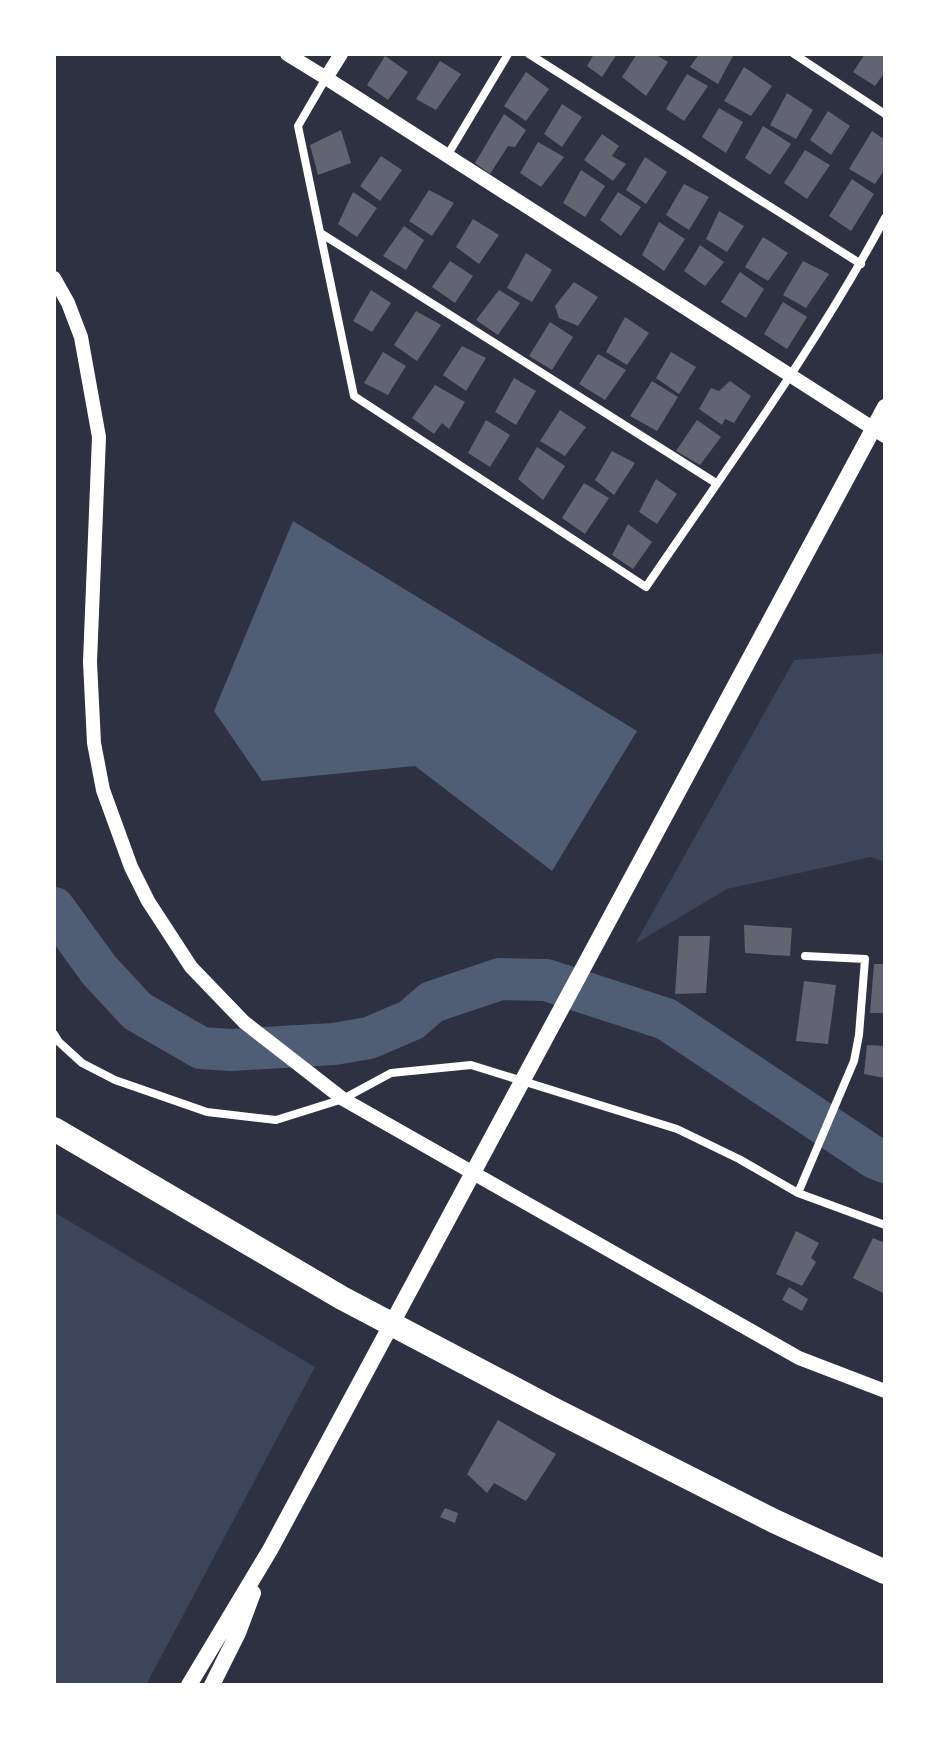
<svg xmlns="http://www.w3.org/2000/svg" width="939" height="1739" font-family="'Varela Round',sans-serif">
<style>
.green{fill:#3c4559}
.water{fill:#4f5d75}
.lines{fill:none;stroke-linecap:round;stroke-linejoin:round}
.river{stroke:#4f5d75;stroke-width:42}
.building{fill:#626471}
.minor{stroke:#fff;stroke-width:8}
.tertiary{stroke:#fff;stroke-width:14}
.secondary{stroke:#fff;stroke-width:16}
.motorway{stroke:#fff;stroke-width:24}
</style>
<rect width="100%" height="100%" fill="#2d3142"/>
<!-- green -->
<path class="green" d="M885,653V862L871,857L727,889L635,944L794,660Z
M54,1212L315,1367L146,1685H54Z"/>
<!-- water -->
<path class="water" d="M293,521L637,731L552,871L415,766L262,781L214,711Z"/>
<g class="lines">
<!-- river -->
<path class="river" d="M54,908L99,970L137,1011L201,1048L231,1050L334,1044L369,1038L411,1020L432,1002L500,979L546,980L666,1019L875,1158L885,1162"/>
</g>
<!-- building -->
<path class="building" d="M594,54H617L602,77L587,66Z
M637,54H655L668,62L646,96L622,77Z
M699,54H734L718,84L690,67Z
M865,54H885V72L875,86L853,72Z
M385,56L408,72L388,100L367,85Z
M440,61L461,74L436,110L416,99Z
M744,67L772,86L751,116L724,101Z
M526,72L549,89L526,121L504,106Z
M687,74L708,86L684,121L666,109Z
M787,93L813,110L796,139L770,125Z
M562,104L582,117L562,147L544,134Z
M719,108L743,122L726,153L702,137Z
M828,111L850,126L831,155L810,140Z
M504,114L526,130L515,147L508,146L490,174L475,163Z
M763,126L791,144L770,175L745,158Z
M341,130L351,163L318,175L310,145Z
M872,131L885,140V169L875,184L849,169Z
M602,134L619,146L612,156L626,164L613,181L584,160Z
M538,142L564,157L541,187L520,173Z
M805,150L830,165L807,199L784,183Z
M381,156L402,170L380,201L360,186Z
M645,157L667,172L646,204L626,190Z
M581,170L605,186L585,217L563,203Z
M852,179L874,194L851,231L829,216Z
M684,184L709,197L689,230L666,215Z
M429,190L454,203L432,236L409,221Z
M353,192L377,208L357,237L338,224Z
M618,192L641,207L621,236L600,220Z
M719,211L744,226L727,252L706,239Z
M473,219L499,235L479,264L456,247Z
M659,222L685,239L664,271L642,255Z
M404,226L424,240L406,270L383,256Z
M763,237L788,253L768,281L745,267Z
M700,245L724,262L705,286L684,271Z
M526,253L552,270L532,302L507,288Z
M450,261L473,276L455,303L432,287Z
M803,261L829,274L806,308L783,295Z
M740,272L764,289L746,318L721,302Z
M574,282L598,297L578,326L559,318L555,306Z
M371,290L391,303L372,332L353,321Z
M499,290L520,303L498,335L476,320Z
M783,302L807,317L787,349L764,334Z
M416,311L441,325L417,361L394,345Z
M625,317L649,333L627,365L606,352Z
M550,322L573,337L552,370L529,356Z
M462,346L486,358L466,391L443,375Z
M383,352L406,366L388,395L364,383Z
M671,352L696,367L679,394L656,378Z
M598,354L626,370L605,400L579,384Z
M514,378L536,391L516,425L495,412Z
M652,381L678,397L657,431L630,416Z
M730,381L751,396L734,423L725,419L722,425L699,409L711,388L719,391Z
M435,385L465,402L449,429L442,423L434,434L412,418Z
M560,410L586,427L565,456L540,441Z
M486,420L510,435L490,467L468,453Z
M697,420L721,437L700,465L676,451Z
M537,447L565,466L543,500L518,479Z
M612,451L635,463L614,495L595,480Z
M656,479L677,494L657,524L639,512Z
M584,483L609,498L585,534L562,518Z
M628,524L652,542L633,569L612,555Z
M744,925L792,928L790,956L745,953Z
M679,936H710L706,993L675,994Z
M874,964H885V1013H870Z
M804,981L836,985L828,1044L796,1041Z
M867,1045L885,1046V1078L864,1074Z
M796,1231L819,1243L811,1258L816,1262L802,1286L776,1274Z
M873,1238L885,1243V1294L853,1278Z
M789,1287L808,1299L802,1311L782,1300Z
M498,1420L556,1454L526,1501L494,1483L487,1493L467,1474Z
M445,1508L458,1513L455,1523L440,1517Z"/>
<g class="lines">
<!-- minor -->
<path class="minor" d="M529,54L861,264
M794,54L885,114
M326,78L298,126L354,396L646,587C728,466 816,347 885,218
M447,156L508,54
M322,234L716,483
M54,1034L59,1042L82,1063L115,1080L207,1112L276,1120L343,1099L391,1073L471,1065L677,1129L739,1159L798,1193L885,1225
M798,1193L854,1061L859,1035L865,959L805,956"/>
<!-- tertiary -->
<path class="tertiary" d="M287,54L326,78L341,54
M326,78L885,436
M54,278L68,303L81,337L99,437L90,662L94,743L103,790L131,867L148,901L191,967L244,1022L343,1099L799,1358L885,1391"/>
<!-- secondary -->
<path class="secondary" d="M189,1685L270,1550L885,407
M212,1685L238,1633L253,1593"/>
<!-- motorway -->
<path class="motorway" d="M54,1129L342,1298L549,1407L774,1521L885,1572"/>
</g>
<!-- border -->
<rect width="939" height="1739" fill="none" stroke="#ffffff" stroke-width="112"/>
</svg>
